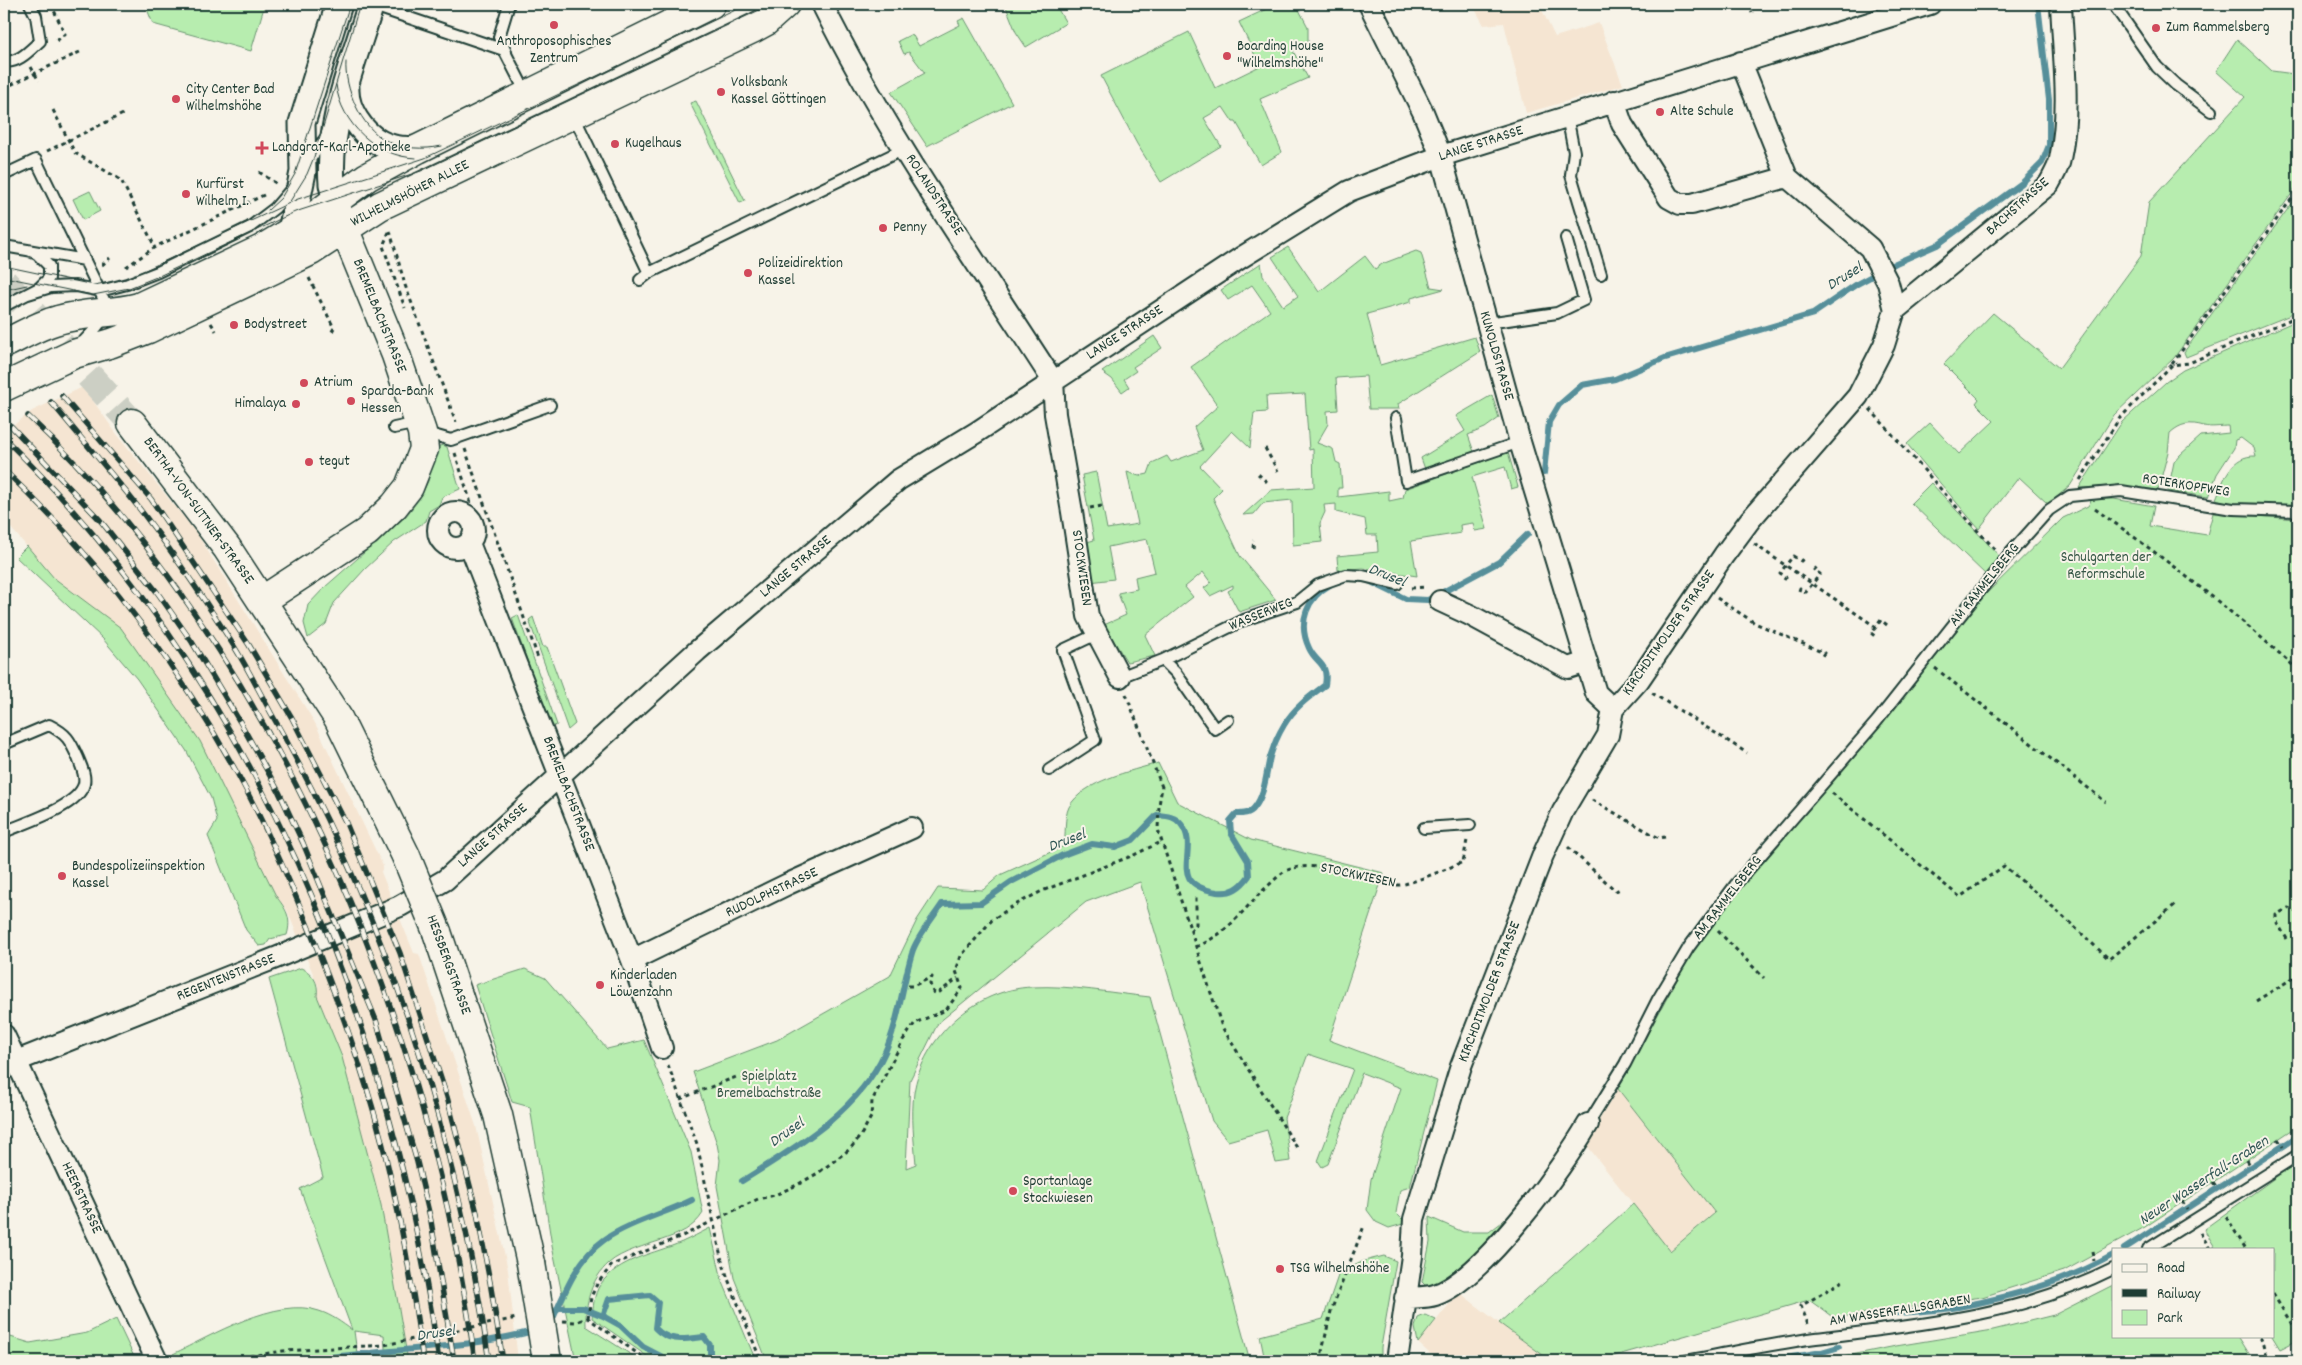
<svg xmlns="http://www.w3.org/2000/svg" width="2302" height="1365" font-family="Dekko,sans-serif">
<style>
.built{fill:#f5e5d2}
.green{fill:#b7edaf;stroke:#6b9572}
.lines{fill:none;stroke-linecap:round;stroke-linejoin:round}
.stream{stroke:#578f9a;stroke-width:6}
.secondary-tunnel{stroke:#cccfc4;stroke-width:28;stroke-dasharray:28 14;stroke-linecap:butt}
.service-casing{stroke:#1f3d34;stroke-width:14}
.minor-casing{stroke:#1f3d34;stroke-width:24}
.tertiary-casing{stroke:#1f3d34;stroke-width:29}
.secondary-casing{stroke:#1f3d34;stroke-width:31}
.path{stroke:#1f3d34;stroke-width:3;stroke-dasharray:4 4;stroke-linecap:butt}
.service{stroke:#f7f3e8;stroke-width:10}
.minor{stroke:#f7f3e8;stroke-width:20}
.tertiary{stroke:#f7f3e8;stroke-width:25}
.secondary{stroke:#f7f3e8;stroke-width:28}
.tram{stroke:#1f3d34;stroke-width:1}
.rail-casing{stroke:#1f3d34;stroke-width:5.5}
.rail{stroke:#f7f3e8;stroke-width:4;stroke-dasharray:11;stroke-linecap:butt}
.secondary-bridge-casing{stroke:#1f3d34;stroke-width:31;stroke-linecap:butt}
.secondary-bridge{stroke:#f7f3e8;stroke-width:28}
.poi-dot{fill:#d1495b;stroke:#f7f3e8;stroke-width:2}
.labels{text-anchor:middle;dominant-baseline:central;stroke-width:4;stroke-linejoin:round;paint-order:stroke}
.poi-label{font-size:15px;fill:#1f3d34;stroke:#f7f3e8;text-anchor:start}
.street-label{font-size:15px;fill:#1f3d34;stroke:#f7f3e8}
.park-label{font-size:15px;fill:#365746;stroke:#f7f3e8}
.water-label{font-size:16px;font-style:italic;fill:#325856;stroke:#f7f3e8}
</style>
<rect width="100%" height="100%" fill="#f7f3e8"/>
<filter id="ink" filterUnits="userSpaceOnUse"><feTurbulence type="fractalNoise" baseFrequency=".02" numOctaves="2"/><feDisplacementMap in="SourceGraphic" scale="10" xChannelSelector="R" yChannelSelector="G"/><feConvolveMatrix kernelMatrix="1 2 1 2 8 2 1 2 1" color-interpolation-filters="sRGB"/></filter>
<g filter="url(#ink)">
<!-- built -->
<path class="built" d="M1472,4H1539L1555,37L1599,23L1623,85L1526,113L1504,23L1484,25Z
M83,387L116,433L197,534L315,723L383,866L381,872L414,953L419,954L476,1126L508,1270L518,1361H408L381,1205L342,1057L317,996L318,986L287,910L276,896L121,629L54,578L4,520V429L15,424L32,411Z
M1618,1089L1715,1213L1670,1251L1585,1143Z
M1459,1292L1499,1323L1551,1361H1438L1418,1343Z"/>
<!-- green -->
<path class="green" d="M145,4H265L251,51L153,24Z
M1005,4H1055L1066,23L1026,47L1016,32Z
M1277,4H1296L1308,27V42L1293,51L1308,78L1260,99L1282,152L1261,165L1236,122H1233L1223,107L1204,118L1221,146L1161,182L1137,144L1101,76L1189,32L1215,88L1260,66L1239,22Z
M964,18L1012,103L927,146L891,92L925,73L909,52L904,54L898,41L912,34L919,46L960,25L958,21Z
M2237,39L2272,71L2294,74L2298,70V185L2174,358L2114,415L2070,486L2048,504L2019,477L1979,529L1907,444L1930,423L1959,454L1994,421L1976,403L1979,399L1944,364L1993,313L2059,368L2141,256L2149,202L2245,97L2216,71Z
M696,101L745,201L740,203L690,103Z
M90,191L100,211L83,220L73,199Z
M2298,195V308L2288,316L2186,357L2184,352Z
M1288,247L1319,292L1365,256L1375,269L1382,264L1416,251L1421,253L1431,287L1444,289L1411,298V302L1367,314L1380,365L1475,337L1480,352L1398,404L1399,409H1369L1366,376L1336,378L1338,410L1327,411L1328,424L1317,443L1333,449L1336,462L1340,464L1342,488H1338V497L1389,491V501L1403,498L1405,489L1508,452L1518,487L1511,489L1505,467L1472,477L1487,529L1475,531L1473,523L1460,525L1461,533L1411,541L1417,576L1363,568L1338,570L1337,556L1378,552L1377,535H1367L1365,519L1336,512V504L1324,505L1325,512L1320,523L1322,542L1293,545L1292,500L1263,503L1254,514L1243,515L1271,490L1314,487L1313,449L1309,450L1305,394L1266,396L1267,412L1254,413L1250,448L1232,431L1200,466L1222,489L1213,498L1240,556L1276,600L1239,612L1228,591L1233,588V585L1210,596L1204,588L1211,583L1203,572L1185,587L1193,597L1145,635L1155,656L1127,662L1104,625L1126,615L1118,593L1137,589L1135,577L1155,572L1147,539L1108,547L1114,579L1090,582L1087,542L1094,540L1082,475L1096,472L1107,529L1138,524L1127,472L1139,476L1148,474L1152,463L1167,456L1171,462L1203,450L1194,427L1218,406L1191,367L1270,311L1252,285L1228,300L1221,290L1261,263L1263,276L1283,306L1298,296L1272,257Z
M2298,320V506L2232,504L2216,499C2224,479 2231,455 2256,456L2254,448L2241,438L2235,440L2234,448L2217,474L2208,497L2168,491L2174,462L2180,455L2201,436L2229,433L2228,426C2221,426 2211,428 2204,426C2190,422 2181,423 2170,433L2168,452L2158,490L2122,486L2079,488L2122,422L2166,382L2183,370Z
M1154,336L1162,348L1133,367L1136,371L1124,379L1129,387L1122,392L1112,379L1102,372Z
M1492,395L1499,418L1485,428L1468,435L1474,452L1425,469L1421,458L1465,431L1456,416Z
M443,445L447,447L460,489L442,497L439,505L429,511L426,521L394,542L365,569L334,603L326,624L308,638L304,623L308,605L325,587L406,516L420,498L428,481L436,447Z
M1931,483L2001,558L1987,576L1911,503Z
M2092,499H2114L2154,506L2150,526L2207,535L2213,513L2298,519V1126L2145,1227L2064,1271L1982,1297L1834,1318L1809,1300L1597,1361H1551L1499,1323L1633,1204L1670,1251L1715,1213L1618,1089L1689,957L1745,882L1821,794L1986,594L2063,518L2088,506Z
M27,546L54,578L121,628L200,741L276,896C286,909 292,918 287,935L270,939L266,945L259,946L246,930L208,836L217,821L211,798L186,750L137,679L103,639L16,557Z
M518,615L557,725L551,727L512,618Z
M533,617L543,647H547L575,724L568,730L529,620Z
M1158,763L1177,802L1251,840L1384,873L1329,1040L1437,1081L1410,1187L1400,1190L1396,1213L1403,1220V1224L1389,1228L1376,1222L1367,1210L1371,1179L1401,1088L1362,1073L1328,1164L1322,1167L1318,1161L1353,1069L1308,1054L1284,1118L1290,1161L1276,1163L1267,1130L1228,1141L1212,1121L1140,882L1086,902L938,1023L910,1080L906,1168L916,1164C914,1140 911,1117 914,1093C922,1037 976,989 1032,987C1072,985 1111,993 1150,997L1250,1361H767L734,1278L717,1186L720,1160L717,1144L693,1072L777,1040L890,976L917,920L938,888L983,890L1000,875L1064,846C1066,835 1064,817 1069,807C1083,781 1131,771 1158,763Z
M301,968C313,973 319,983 317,996L342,1057L381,1205L408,1361H386L384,1335L354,1331L358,1361H176L173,1354C211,1336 277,1296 319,1311C332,1315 342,1323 352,1330L300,1189L323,1177L269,979Z
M525,969L545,978L607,1049L644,1040L691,1152L703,1213C694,1228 679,1234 662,1240C647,1245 621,1252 609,1263C591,1279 585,1303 586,1326L641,1361H576L552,1246L530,1107L512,1102L475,985Z
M2298,1161V1340L2280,1349L2272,1336L2273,1249H2216L2204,1229Z
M1514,1213L1482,1254L1437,1286L1425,1285L1422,1282L1430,1242L1429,1217L1463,1232H1489Z
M710,1228L722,1280L756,1361H654L592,1318C593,1307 594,1294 600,1285C619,1258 654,1254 682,1242C691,1238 700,1233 710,1228Z
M1384,1256L1396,1261L1381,1347V1361H1265L1260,1336L1323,1319L1339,1273L1364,1261Z
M2113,1285V1336H2238L2253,1360L1822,1361L1896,1346L1993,1330L2054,1315Z
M1425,1315L1436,1320L1418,1343L1415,1327L1418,1318Z
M116,1319L136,1361H4V1335L30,1343L87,1333Z"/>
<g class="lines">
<!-- stream -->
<path class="stream" d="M1544,473L1549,422L1559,405L1582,385L1615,379L1665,358L1813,314L1857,284L1896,263L1937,245L2022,183L2042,163L2049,145V100L2038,4
M1369,581L1406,599L1428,600L1499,562L1528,534
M742,1181C796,1147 858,1112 885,1052C899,1021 902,986 912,953C916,938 933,918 942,904L981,903L1011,882L1063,855L1092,844L1115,847L1133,840L1157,815C1166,816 1175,816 1181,824C1202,850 1163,883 1217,892C1232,894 1241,887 1249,876L1248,861L1231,833L1230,821L1236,814C1243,814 1250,814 1254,808C1265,795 1266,774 1270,757C1273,747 1278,735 1284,725C1294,708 1309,697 1325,685C1329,662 1316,664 1309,648C1297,622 1307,598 1330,585
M2124,1249L2298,1136
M558,1308H583L603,1316L621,1326L643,1347L670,1361
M1885,1314C1909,1312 1934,1311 1958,1307C2011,1297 2066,1282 2113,1255
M603,1316L609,1299L650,1295L658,1302L655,1328C669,1343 685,1339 704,1337L710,1345V1361
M551,1323C564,1294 577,1259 604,1240C630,1222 664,1214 692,1200
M304,1361C381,1348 461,1351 537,1330
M1768,1361L1822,1352L1839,1347"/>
<!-- secondary-tunnel -->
<path class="secondary-tunnel" d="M4,282L132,423"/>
<!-- service casing -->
<g class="service-casing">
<path id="service" d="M2113,4L2157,67L2176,85L2211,111
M371,5L504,50L526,93
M506,52L499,37L509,4
M4,61C18,64 30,50 40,41L36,16L30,4
M574,116L649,273
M1567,116L1574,152L1571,175L1601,274
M308,162L329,133
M4,175L36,160L105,302C108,323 90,332 79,347
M4,246L85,260
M640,280L649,273L904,149
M28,294L51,287L76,286L100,291L127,284L158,272L250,227L275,208L293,187
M4,306L39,288L49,278V266L37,254L28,250
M1487,323L1557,313L1584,300L1566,238
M1396,418L1406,481L1520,442
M394,428L418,423
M423,432L451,440L550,405
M1163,660L1176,673L1215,729L1228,720
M1120,677L1163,660L1244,620L1297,602L1318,585L1346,575L1363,576L1397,584
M4,744L49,725C67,734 70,740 78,758C81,766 86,775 84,784C78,807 24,823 4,832
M1049,770L1095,740L1063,650L1097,634
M1424,828L1470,825
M1588,1124L1625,1064L1658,999L1689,947L1736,884L1877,721L2006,558L2049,510L2070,496L2121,491L2233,509L2298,511
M2148,1249L2298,1155
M1685,1361C1728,1353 1772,1344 1816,1338C1919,1325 2019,1316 2113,1269"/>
</g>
<!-- minor casing -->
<g class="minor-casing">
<path id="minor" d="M822,4C887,135 974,258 1053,381L1055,414L1072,512L1088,616L1120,677
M1369,4L1423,112L1441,156L1520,442L1596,693L1613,709
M1614,101L1622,124L1669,198L1680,204H1692L1787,177
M1895,310L2049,184C2053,176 2059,167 2060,159C2071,109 2063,54 2061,4
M438 530a18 18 0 1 1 36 0a18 18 0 1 1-36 0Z
M469,543L632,960L662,1048
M1440,601L1470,615L1568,668L1587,662
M632,960L788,884L912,828
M4,1035L157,1361
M4,1066L278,957L400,906L445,880L697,651L898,480L977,432L1242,257L1349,191L1441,156L1930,4
M1405,1298C1414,1297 1426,1298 1435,1295C1482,1280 1563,1167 1588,1124
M1397,1361L1412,1256L1414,1219L1461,1066L1543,855L1563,811L1608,735L1613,709L1639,680L1724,555L1750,520L1858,396L1884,345L1895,310L1888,283L1870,248L1787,177L1741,62"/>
</g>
<!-- tertiary casing -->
<g class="tertiary-casing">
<path id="tertiary" d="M346,88C345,109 361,133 380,143C391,149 406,150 418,149
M341,218C338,207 334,196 332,184C327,123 354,61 371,4
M291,231L303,172L302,123L339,4"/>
</g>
<!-- secondary casing -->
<g class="secondary-casing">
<path id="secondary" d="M4,344C21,336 39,325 58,320C85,312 113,314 139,307L262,249L308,221L367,177L418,149L711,4
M4,387L74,354L112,343L148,329L272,270L311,251L380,206L754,28L765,22L785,4
M132,423L227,548L338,718L406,856
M263,600L367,532L394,506L409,487L424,449L422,432L396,355L344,228
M437,932L498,1115L531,1263"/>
</g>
<!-- path -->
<path class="path" d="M51,4L65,34L54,43
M1749,4L1752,13
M31,67L39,81
M4,88L82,51
M53,110L75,153L121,180L155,247
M47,151L123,114
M259,172L277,184
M390,231L405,285L456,422
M389,232L383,246L405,308
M102,265L110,258
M126,267L155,247L264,195
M309,278L334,328L331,333
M211,323L216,331
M2172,364L2298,190
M1870,409L1977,530L1996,550
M1265,448L1278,471
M465,449L538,658
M455,453L470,500L467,515
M1258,474L1267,482
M2080,480L2119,419L2172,365L2189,363L2289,320L2298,313
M1090,508L1102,506
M2095,509C2166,559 2234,612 2298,670
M1754,544L1876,627L1881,620L1887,625
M1253,548L1254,540
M1784,580L1786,577L1780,573L1793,556L1801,561L1804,557
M1411,588L1427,587
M1799,591L1800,588L1806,592L1820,574L1814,570L1817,567
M1717,598L1755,623L1824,653L1820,659
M1876,627L1871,633L1877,638
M1935,668L2106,802
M1652,693L1747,753
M1126,694L1162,787L1159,805L1158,830L1222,1027L1299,1151
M1832,793L1960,897L2004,866L2054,908L2109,959L2177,903
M1592,800L1659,838L1665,837
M1568,847L1616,891L1620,889
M1190,931L1196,925V895
M1718,931L1764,978
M2287,939L2276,921V915L2288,908L2298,912
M1196,947C1231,932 1243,908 1270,884C1275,880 1281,872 1288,870C1320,857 1365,884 1399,885C1408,885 1451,867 1463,862L1467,840
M908,986H913L932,977L930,984L933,992L937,994L958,978
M2256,1001L2298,975
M668,1065L697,1144L721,1257L728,1279L761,1361
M680,1099L736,1077
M2278,1139L2283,1147
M2246,1160L2250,1167
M2213,1182L2217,1188
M2182,1201L2187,1209
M2226,1217L2246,1249
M2200,1232L2210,1249
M2092,1251L2094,1261
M2273,1294L2298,1334
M588,1318L591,1297L597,1284L612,1265L682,1236L758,1199L775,1195L797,1185L818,1173L850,1149L861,1135L871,1117L872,1101L903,1040L915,1023L946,1010L962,988L956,971L961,956L992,920L1013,906L1042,891L1134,855L1161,842
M563,1321L575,1322L588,1318L648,1361
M1808,1324L1801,1306L1846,1279
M2260,1336L2264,1344L2268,1361
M218,1361L283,1351L384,1345L517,1318
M1320,1361L1331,1311L1364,1226"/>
<!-- service -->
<use href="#service" class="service"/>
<!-- minor -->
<use href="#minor" class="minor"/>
<!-- tertiary -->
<use href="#tertiary" class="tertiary"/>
<!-- secondary -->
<use href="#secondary" class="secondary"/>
<!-- tram -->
<path class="tram" d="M346,62C344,88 361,127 385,140C402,149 424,150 442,146
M336,85C341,124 377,157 416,158
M289,203L307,174L314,157L360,4
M268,210L281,198L295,174L350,4
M4,266L94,285L126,279L298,199L425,158L748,4
M4,277L93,295L129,288L159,276L295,212L421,171L772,4
M4,290L27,285"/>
<!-- rail casing -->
<g class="rail-casing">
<path id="rail" d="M62,396L151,499L249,645L292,718L346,823L400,953L447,1097L477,1213L490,1282L503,1361
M51,402C76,432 102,462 127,493C165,540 199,591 232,643C246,665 258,689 271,713C387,917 455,1129 489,1361
M28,416C103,486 165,566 220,652C356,866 440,1110 475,1361
M11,426L100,520L157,592L192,642L240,722L279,792L303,843L376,1020L417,1162L431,1221L454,1361
M4,438C254,681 391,1020 439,1361
M4,470C97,557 175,661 237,773C270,833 297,897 322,961C347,1025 370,1091 386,1158C402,1225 414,1293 423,1361"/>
</g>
<!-- rail -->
<use href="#rail" class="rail"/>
<!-- secondary-bridge casing -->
<g class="secondary-bridge-casing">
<path id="secondary-bridge" d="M406,856L437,932
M531,1263L547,1361"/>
</g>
<!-- secondary-bridge -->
<use href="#secondary-bridge" class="secondary-bridge"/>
</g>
</g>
<!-- markers -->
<g class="poi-dot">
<circle cx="554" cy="25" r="5"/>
<circle cx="2156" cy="28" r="5"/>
<circle cx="1227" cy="56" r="5"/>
<circle cx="721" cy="92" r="5"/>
<circle cx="176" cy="99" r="5"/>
<circle cx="1660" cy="112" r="5"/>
<circle cx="615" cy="144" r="5"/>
<path d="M259.5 140.5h5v5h5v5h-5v5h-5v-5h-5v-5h5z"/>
<circle cx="186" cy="194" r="5"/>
<circle cx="883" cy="228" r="5"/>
<circle cx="748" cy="273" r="5"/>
<circle cx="234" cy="325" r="5"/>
<circle cx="304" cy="383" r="5"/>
<circle cx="351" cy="401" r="5"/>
<circle cx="296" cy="404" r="5"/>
<circle cx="309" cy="462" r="5"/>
<circle cx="62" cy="876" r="5"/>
<circle cx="600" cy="985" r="5"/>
<circle cx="1013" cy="1191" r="5"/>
<circle cx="1280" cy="1269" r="5"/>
</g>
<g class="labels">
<!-- poi labels -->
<g class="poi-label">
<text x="2166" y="28">Zum Rammelsberg</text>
<text x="554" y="42" text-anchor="middle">Anthroposophisches<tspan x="554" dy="17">Zentrum</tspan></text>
<text x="1237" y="47">Boarding House<tspan x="1237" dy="17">"Wilhelmshöhe"</tspan></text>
<text x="731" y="83">Volksbank<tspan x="731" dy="17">Kassel Göttingen</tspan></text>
<text x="186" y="90">City Center Bad<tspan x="186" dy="17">Wilhelmshöhe</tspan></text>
<text x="1670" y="112">Alte Schule</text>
<text x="625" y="144">Kugelhaus</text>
<text x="272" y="148">Landgraf-Karl-Apotheke</text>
<text x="196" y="185">Kurfürst<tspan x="196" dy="17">Wilhelm I.</tspan></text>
<text x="893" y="228">Penny</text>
<text x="758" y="264">Polizeidirektion<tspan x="758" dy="17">Kassel</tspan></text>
<text x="244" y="325">Bodystreet</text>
<text x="314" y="383">Atrium</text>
<text x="361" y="392">Sparda-Bank<tspan x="361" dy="17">Hessen</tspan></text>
<text x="286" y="404" text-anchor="end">Himalaya</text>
<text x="319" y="462">tegut</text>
<text x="72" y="867">Bundespolizeiinspektion<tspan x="72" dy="17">Kassel</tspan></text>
<text x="610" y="976">Kinderladen<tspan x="610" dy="17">Löwenzahn</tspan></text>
<text x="1023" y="1182">Sportanlage<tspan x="1023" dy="17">Stockwiesen</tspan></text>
<text x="1290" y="1269">TSG Wilhelmshöhe</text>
</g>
<!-- street labels -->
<g class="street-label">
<text transform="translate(1481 144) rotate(-18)">LANGE STRASSE</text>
<text transform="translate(410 194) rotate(-27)">WILHELMSHÖHER ALLEE</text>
<text transform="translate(934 195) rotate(57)">ROLANDSTRASSE</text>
<text transform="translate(2018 207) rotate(-42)">BACHSTRASSE</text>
<text transform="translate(379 316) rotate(68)">BREMELBACHSTRASSE</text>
<text transform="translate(1125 333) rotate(-33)">LANGE STRASSE</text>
<text transform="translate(1496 356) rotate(74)">KUNOLDSTRASSE</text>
<text transform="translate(2186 486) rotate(9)">ROTERKOPFWEG</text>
<text transform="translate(198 511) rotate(54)">BERTHA-VON-SUTTNER-STRASSE</text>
<text transform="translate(796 567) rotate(-40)">LANGE STRASSE</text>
<text transform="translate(1081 568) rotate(82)">STOCKWIESEN</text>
<text transform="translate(1985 585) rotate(-51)">AM RAMMELSBERG</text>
<text transform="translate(1261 615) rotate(-22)">WASSERWEG</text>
<text transform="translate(1669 633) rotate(-55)">KIRCHDITMOLDER STRASSE</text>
<text transform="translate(568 794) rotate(69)">BREMELBACHSTRASSE</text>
<text transform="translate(493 836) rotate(-42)">LANGE STRASSE</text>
<text transform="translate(1358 876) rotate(12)">STOCKWIESEN</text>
<text transform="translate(772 893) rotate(-25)">RUDOLPHSTRASSE</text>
<text transform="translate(1728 898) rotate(-52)">AM RAMMELSBERG</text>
<text transform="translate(448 965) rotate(70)">HESSBERGSTRASSE</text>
<text transform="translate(226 978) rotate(-22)">REGENTENSTRASSE</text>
<text transform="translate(1490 992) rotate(-69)">KIRCHDITMOLDER STRASSE</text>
<text transform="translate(81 1198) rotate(65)">HEERSTRASSE</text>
<text transform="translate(1900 1311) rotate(-9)">AM WASSERFALLSGRABEN</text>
</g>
<!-- park labels -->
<g class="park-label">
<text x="2106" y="558">Schulgarten der<tspan x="2106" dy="17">Reformschule</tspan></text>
<text x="769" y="1077">Spielplatz<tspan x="769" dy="17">Bremelbachstraße</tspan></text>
</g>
<!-- water labels -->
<g class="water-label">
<text transform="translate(1845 277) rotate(-31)">Drusel</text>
<text transform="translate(1387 576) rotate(22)">Drusel</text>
<text transform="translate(1067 841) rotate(-21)">Drusel</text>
<text transform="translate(787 1133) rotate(-35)">Drusel</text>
<text transform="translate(2204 1181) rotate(-33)">Neuer Wasserfall-Graben</text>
<text transform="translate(436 1334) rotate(-8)">Drusel</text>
</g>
</g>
<!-- margin -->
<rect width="2302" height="1365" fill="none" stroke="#f7f3e8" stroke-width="20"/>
<rect x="10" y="10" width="2282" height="1345" fill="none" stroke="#1f3d34" stroke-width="2" filter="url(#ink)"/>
<!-- legend -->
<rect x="2112" y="1248" width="162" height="90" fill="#f7f3e8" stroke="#a1aaa0"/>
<rect x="2122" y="1264" width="25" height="8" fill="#f7f3e8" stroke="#a1aaa0"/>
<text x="2157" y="1272" font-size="15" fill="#1f3d34">Road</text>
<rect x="2122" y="1289" width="25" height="8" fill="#1f3d34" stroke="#a1aaa0"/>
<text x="2157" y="1298" font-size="15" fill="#1f3d34">Railway</text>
<rect x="2122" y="1310" width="25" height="15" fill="#b7edaf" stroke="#a1aaa0"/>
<text x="2157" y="1322" font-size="15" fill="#1f3d34">Park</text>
</svg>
